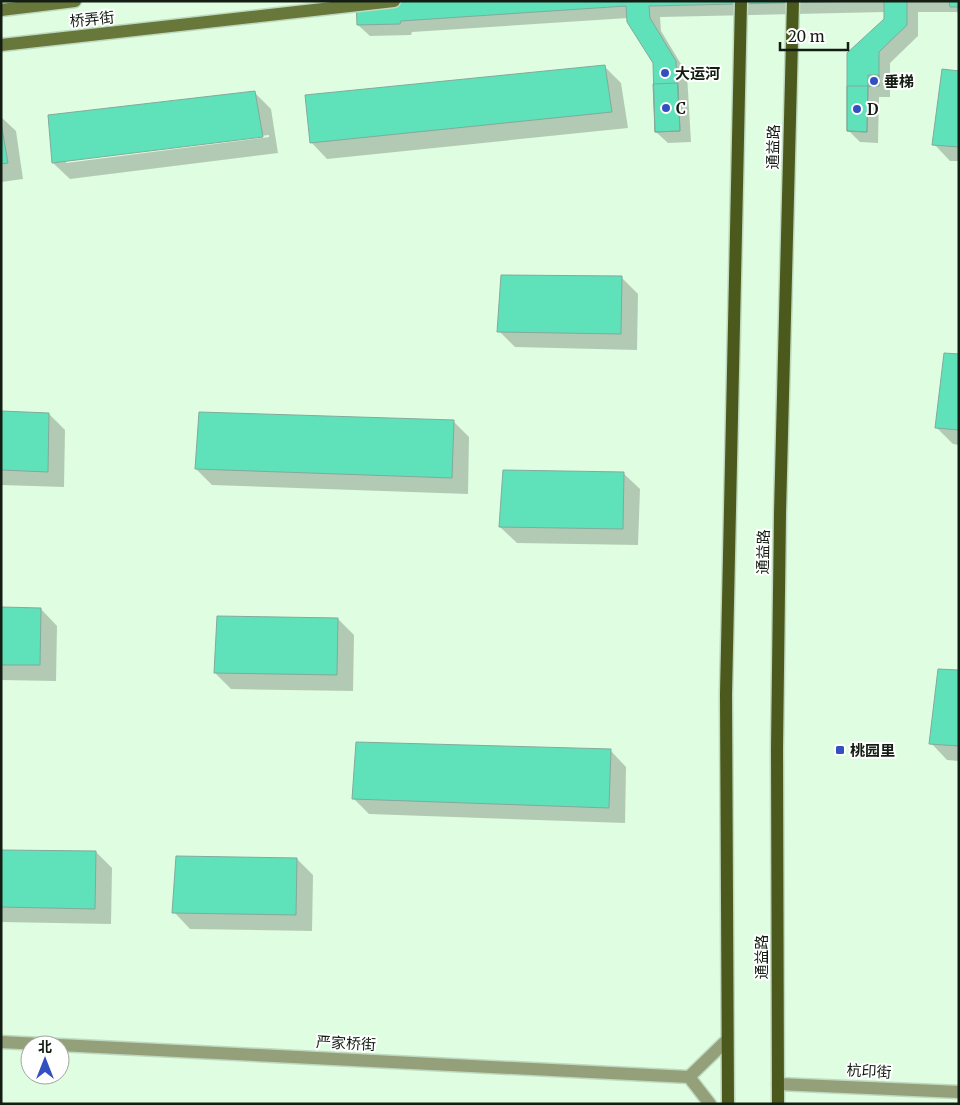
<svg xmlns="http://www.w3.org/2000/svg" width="960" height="1105" font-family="Merriweather,'Noto Sans SC',serif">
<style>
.shadow{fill:#0003;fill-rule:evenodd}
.building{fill:#5fe1ba;stroke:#82aa9c}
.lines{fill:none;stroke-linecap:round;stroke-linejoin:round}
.street-casing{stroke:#bed9bf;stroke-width:15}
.secondary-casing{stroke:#bed9bf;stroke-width:15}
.primary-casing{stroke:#bed9bf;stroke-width:15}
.street{stroke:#94a079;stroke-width:12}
.secondary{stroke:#68783b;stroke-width:12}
.primary{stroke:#4b5a1c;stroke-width:12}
.poi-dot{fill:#3350c1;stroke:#fff;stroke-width:2}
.labels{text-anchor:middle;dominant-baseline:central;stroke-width:4;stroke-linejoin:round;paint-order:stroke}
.street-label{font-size:15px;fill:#131d13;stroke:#fff}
.poi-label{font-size:15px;font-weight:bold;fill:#131d13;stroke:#fff;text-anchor:start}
</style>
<rect width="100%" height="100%" fill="#dffde0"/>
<!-- shadow -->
<path class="shadow" d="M357,1H959V14L957,12H918V36L890,63V97H879L878,143L860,142L848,130L885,20V12L660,17L661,31L687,74L691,142L668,143L656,132L654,62L628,18L412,32L411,35L370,36L358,25Z
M605,67L621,83L628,128L327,159L311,142Z
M959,72V161H950L934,144Z
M254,92L271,109L278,153L70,179L53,163ZM269,135V137L66,163V160Z
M1,117L16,131L23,179L1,182Z
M622,278L638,294L637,350L515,347L499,331Z
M959,355V445L953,444L937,428Z
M1,412L49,414L65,430L64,487L1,485Z
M453,421L469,437L468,494L212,485L196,469Z
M623,473L640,489L638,545L517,543L500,527Z
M1,609H41L57,626L56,681L1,680Z
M338,619L354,635L353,691L231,689L215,673Z
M959,671V761L947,760L931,743Z
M610,750L626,767L625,823L369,814L353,798Z
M1,851L96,852L112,868L111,924L1,922Z
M297,859L313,875L312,931L190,929L174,912Z"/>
<!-- building -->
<path class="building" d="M356,1H866L649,6L650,18L676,61L680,131L655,132L653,63L627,22L626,6L401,21L400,24L357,25Z
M884,1H907V25L879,52V86H868L867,132L847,131V53L884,19Z
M949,1H959V7H950Z
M605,65L612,112L310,143L305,95Z
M942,69L959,71V147L932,145Z
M868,75H879V86H868Z
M678,83L680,131L655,132L653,84Z
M847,86H868L867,132L847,131Z
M255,91L263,137L52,163L48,115Z
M1,123L8,163L1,164Z
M501,275L622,276L621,334L497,332Z
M944,353L959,354V430L935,428Z
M1,411L49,413L48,472L1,470Z
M199,412L454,420L452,478L195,469Z
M503,470L624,472L623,529L499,527Z
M1,607L41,608L40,665H1Z
M217,616L338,618L337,675L214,673Z
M938,669L959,670V746L929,744Z
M356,742L611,749L609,808L352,799Z
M1,850L96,851L95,909L1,907Z
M176,856L297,858L296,915L172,913Z"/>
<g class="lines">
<!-- street casing -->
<g class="street-casing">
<path id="street" d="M1,1042L689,1077L727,1040
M689,1077L710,1104
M778,1084L959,1092"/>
</g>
<!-- secondary casing -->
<g class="secondary-casing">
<path id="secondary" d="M1,10L75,1
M1,45L394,1"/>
</g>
<!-- primary casing -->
<g class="primary-casing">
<path id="primary" d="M728,1104L726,694L741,1
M778,1104L777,748L780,513L793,1"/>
</g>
<!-- street -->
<use href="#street" class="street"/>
<!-- secondary -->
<use href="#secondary" class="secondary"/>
<!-- primary -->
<use href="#primary" class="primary"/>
</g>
<!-- markers -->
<g class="poi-dot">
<circle cx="665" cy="73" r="5"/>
<circle cx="874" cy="81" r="5"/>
<circle cx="666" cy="108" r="5"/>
<circle cx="857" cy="109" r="5"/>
<rect x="835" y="745" width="10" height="10" rx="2.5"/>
</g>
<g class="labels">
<!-- street labels -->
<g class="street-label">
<text transform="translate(92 19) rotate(-6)">桥弄街</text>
<text transform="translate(773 147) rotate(-89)">通益路</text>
<text transform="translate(763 552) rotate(-89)">通益路</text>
<text transform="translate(761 957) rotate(-90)">通益路</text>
<text transform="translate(346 1043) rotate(3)">严家桥街</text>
<text transform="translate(869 1071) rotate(3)">杭印街</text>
</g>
<!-- poi labels -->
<g class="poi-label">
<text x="675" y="73">大运河</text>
<text x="884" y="81">垂梯</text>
<text x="676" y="108">C</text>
<text x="867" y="109">D</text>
<text x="850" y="750">桃园里</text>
</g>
</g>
<!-- border -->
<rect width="960" height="1105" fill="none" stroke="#131d13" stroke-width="5"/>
<!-- north arrow -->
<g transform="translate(45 1060)"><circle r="24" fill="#ffffff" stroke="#a1a5a1"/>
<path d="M0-4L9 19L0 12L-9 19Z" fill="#3350c1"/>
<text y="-8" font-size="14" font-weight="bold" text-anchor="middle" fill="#131d13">北</text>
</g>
<!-- scale -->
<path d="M780 42v8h68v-8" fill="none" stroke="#131d13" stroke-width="2.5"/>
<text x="788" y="42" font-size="15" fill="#131d13" stroke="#ffffff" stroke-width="4" paint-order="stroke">20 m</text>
</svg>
